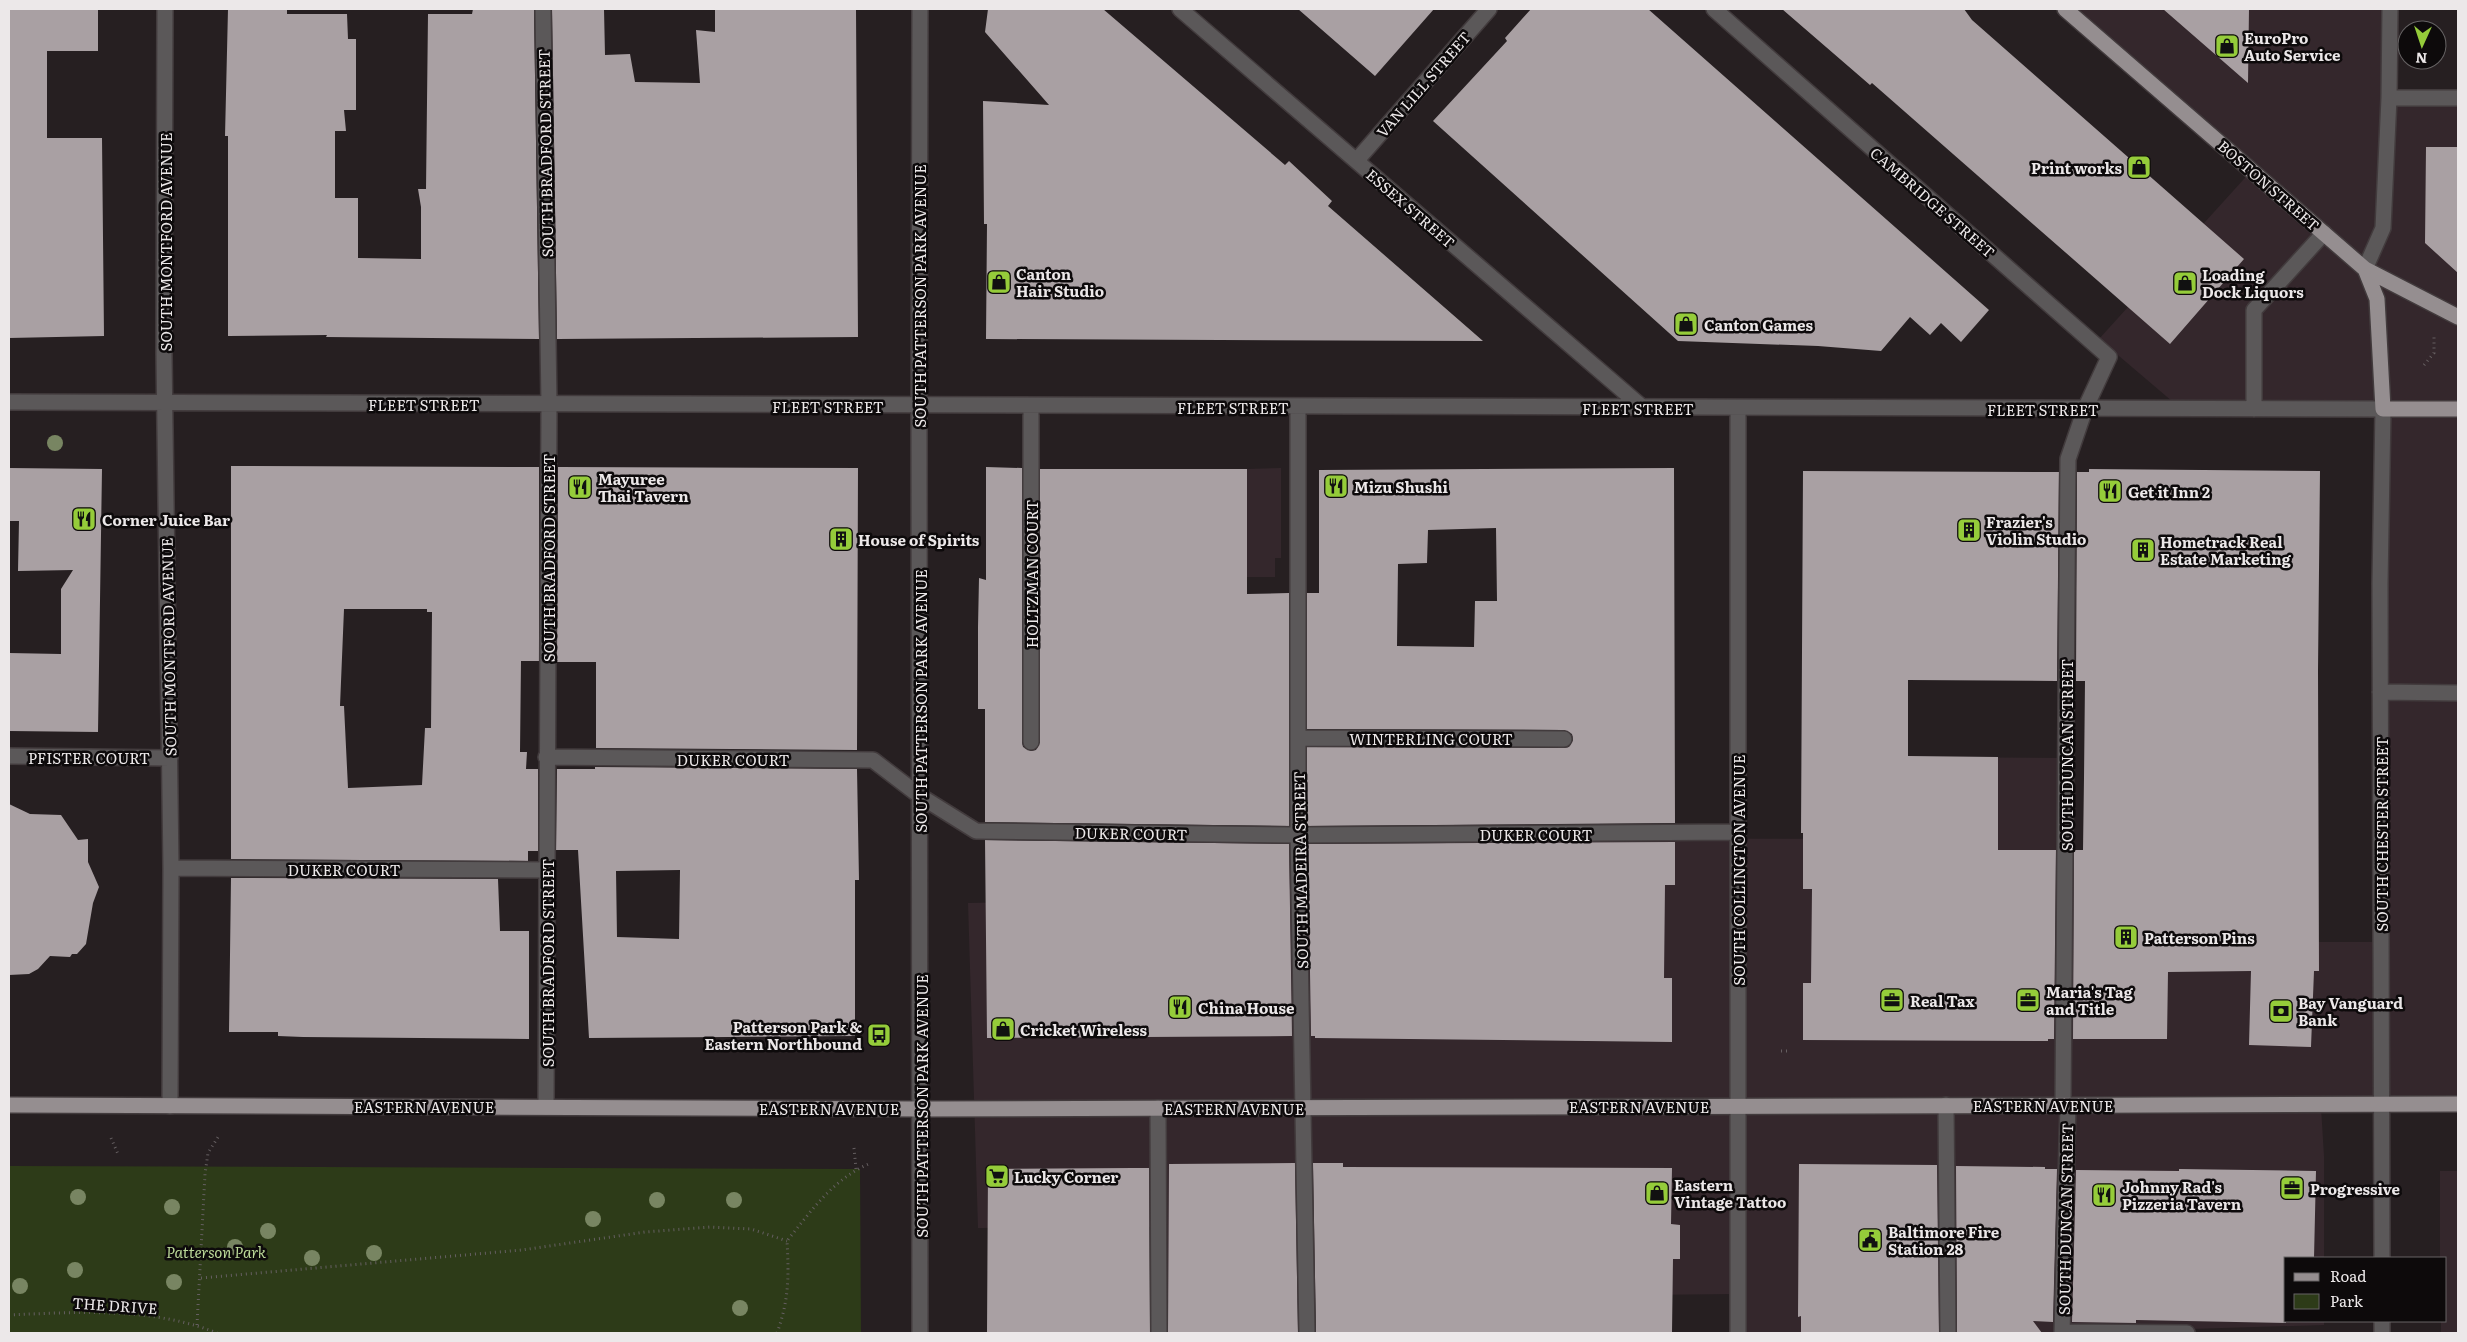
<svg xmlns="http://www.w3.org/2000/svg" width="2467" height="1342" font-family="Literata,serif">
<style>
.built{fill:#34272c}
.green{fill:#2d3b18}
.building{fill:#a9a0a3;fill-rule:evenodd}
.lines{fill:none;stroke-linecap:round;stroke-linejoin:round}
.minor-casing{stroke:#423b3d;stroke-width:18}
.major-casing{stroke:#423b3d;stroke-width:18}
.path{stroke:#655f61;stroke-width:3;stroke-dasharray:1 4;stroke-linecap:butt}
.minor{stroke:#5b5859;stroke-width:15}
.major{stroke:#958e90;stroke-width:15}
.tree{fill:#788562}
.labels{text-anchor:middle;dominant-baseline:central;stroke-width:5;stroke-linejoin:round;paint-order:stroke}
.poi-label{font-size:15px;font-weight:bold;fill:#ece8e9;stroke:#0d0a0b;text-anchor:start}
.street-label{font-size:15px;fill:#ece8e9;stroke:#0d0a0b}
.park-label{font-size:15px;font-style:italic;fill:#bbd898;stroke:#0d0a0b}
</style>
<rect width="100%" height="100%" fill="#261f21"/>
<!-- built -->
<path class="built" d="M2068,9H2392V99H2458V1107H2321L2324,1156V1258H2286V1321H2324V1325L2060,1333H1737L1736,1294L1159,1300L1160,1227L978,1228L968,903L1128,900L1127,838L1909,839L1910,757L2064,758V850L2171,851V942H2386L2389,402H2173L2099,339L2253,169Z
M1281,468V558H1275V577H1247V469Z
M2440,1171H2458V1333H2441V1321H2446V1258H2440Z"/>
<!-- green -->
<path class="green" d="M9,1166L860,1169L861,1333H9Z"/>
<!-- building -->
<path class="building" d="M9,9H98V51H47V138H102L104,336L9,338Z
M228,9H287V14H347L348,39H356V110H344L346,131H335V198H358V258L421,259V207L418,189H426L428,14H472L473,9H534L539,339L326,337L327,335L228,336V136H225Z
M552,9H604L605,55L630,54L635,82L700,83L696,30L715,32V9H856L858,337L557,339Z
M988,9H1103L1285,165L1289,161L1332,201L1328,206L1483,341L986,339L987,224H984L983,101L1049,105L985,32Z
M1298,9H1434L1375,76Z
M1531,9H1648L1989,310L1961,342L1941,323L1930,335L1910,317L1881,351L1818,346L1678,341L1433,121L1507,41L1505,38Z
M1782,9H1964L1972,20L2244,259L2170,344L1872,83L1870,85Z
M2163,9H2249L2248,83Z
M2426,147H2458V273L2425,243Z
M231,466L539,467V661H521L520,752H527L526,769H538V851H528V861L231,859ZM344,609H427V612H432L431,728H425L422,785L348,788L344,706H340Z
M558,467L858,468L857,750L596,748V662H557Z
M986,467L1022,468V742L1023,747L1031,751L1036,750L1040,742V469H1247V594L1289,593V826L985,822V709H978V627L979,578L986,580Z
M9,468L102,469L98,732L9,731V653L61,654V589L73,570L18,571L19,521H9Z
M1674,468L1675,823L1307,826V747L1564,748L1569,747L1573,740L1572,734L1564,730L1307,729V593H1319V470ZM1496,528L1497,601H1475L1474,647L1397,646L1398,564L1427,563L1428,530Z
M2089,469L2320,471L2318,670L2319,971H2314L2311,1047L2249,1045L2251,971L2168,972L2167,1039H2073L2074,850H2083L2084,778L2085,681H2076L2077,472H2089Z
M1803,471L2059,472L2057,681L1908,680V756L1998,757V850H2056L2054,1039H2048V1041L1803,1040V983H1811L1812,889H1803V833H1801Z
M595,767L857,769L859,880H855V1036L589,1038L578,850H556L557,769H595ZM680,870L679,939L617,937L616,871Z
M9,804L30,814L61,815L78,840L88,839V862L99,887L93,903L86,944L77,954H72L70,957L50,956L38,969L29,974L9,975Z
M985,840L1289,844L1292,1036L987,1038Z
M1675,842V885H1665L1664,978H1672V1042L1315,1038V1036H1311L1308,844Z
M231,878L498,879L500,931H529V1039L303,1037L278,1036V1032H229Z
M1295,1163L1298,1333H1168L1169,1164Z
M1313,1163H1343V1167L1672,1168L1671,1224L1680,1225V1259H1673L1672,1333H1316Z
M1799,1164L1937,1165L1939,1333H1801V1316L1798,1317Z
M1956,1166L2045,1167V1169H2057L2053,1322L2033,1321L2042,1333H1957Z
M1134,1168H1149L1150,1333H987L988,1169Z
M2179,1169L2316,1171L2314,1258H2286V1323L2136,1320V1323L2072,1322L2076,1170L2179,1171Z"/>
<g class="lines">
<!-- minor casing -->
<g class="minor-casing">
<path id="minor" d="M165,9L164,355L171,868L170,1106
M543,9L549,404L546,1107
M1180,9L1642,407
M1714,9L2109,357L2085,409L2068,459L2063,1104
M2389,98H2458
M1357,160L1489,9
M2365,269L2383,228L2389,98L2390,9
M9,402L2383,409L2380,584L2382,1258
M1031,406V742
M1298,407V835L1307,1333
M1738,408V1333
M2254,409V310L2324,233
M2380,692L2458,693
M1298,738L1564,739
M9,756L170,758
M546,757L873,760L920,796L976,831L1298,835L1738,832
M171,868L547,870
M1946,1105L1948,1333
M1158,1108L1159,1333
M2062,1332L2187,1333
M920,1333L919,406L920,9
M2062,1333L2068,1105
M2382,1333V1321"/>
</g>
<!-- major casing -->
<g class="major-casing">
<path id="major" d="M2065,9L2365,269L2377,299L2383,409H2458
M2365,269L2458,317
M9,1105L921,1109L2458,1104"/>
</g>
<!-- path -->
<path class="path" d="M2424,365L2434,353V337
M1781,1051H1788
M111,1138L118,1154
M854,1148L856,1169
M201,1278L522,1250L645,1232L710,1227L751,1229L787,1241
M9,1315C77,1312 153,1307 217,1333
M197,1325L205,1174L208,1153L218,1137
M777,1333C789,1300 789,1276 787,1241C811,1211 834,1178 871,1163"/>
<!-- minor -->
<use href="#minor" class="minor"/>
<!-- major -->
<use href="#major" class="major"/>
</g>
<!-- trees -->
<g class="tree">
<circle cx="55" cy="443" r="8"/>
<circle cx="78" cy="1197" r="8"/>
<circle cx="657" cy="1200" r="8"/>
<circle cx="734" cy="1200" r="8"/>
<circle cx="172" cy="1207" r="8"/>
<circle cx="593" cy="1219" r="8"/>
<circle cx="268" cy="1231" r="8"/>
<circle cx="235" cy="1247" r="8"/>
<circle cx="374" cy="1253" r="8"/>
<circle cx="312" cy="1258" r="8"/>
<circle cx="75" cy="1270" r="8"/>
<circle cx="174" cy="1282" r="8"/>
<circle cx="20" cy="1286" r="8"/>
<circle cx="740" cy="1308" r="8"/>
</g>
<!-- icons -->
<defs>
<g id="shop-square" transform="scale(1.25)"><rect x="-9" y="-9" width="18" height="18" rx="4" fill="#95cc3a" stroke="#0d0a0b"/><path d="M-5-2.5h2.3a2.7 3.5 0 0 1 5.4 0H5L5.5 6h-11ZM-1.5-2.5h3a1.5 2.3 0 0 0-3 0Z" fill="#111"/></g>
<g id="restaurant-square" transform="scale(1.25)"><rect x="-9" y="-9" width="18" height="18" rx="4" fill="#95cc3a" stroke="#0d0a0b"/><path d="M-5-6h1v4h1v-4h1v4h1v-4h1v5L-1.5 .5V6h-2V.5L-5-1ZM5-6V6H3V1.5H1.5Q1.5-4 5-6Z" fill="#111"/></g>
<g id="building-square" transform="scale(1.25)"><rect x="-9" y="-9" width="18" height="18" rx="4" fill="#95cc3a" stroke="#0d0a0b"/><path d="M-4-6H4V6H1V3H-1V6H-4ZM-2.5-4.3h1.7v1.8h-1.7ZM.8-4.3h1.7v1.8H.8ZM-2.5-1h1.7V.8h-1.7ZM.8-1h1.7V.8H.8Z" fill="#111"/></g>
<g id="office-square" transform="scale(1.25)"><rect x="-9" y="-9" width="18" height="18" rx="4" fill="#95cc3a" stroke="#0d0a0b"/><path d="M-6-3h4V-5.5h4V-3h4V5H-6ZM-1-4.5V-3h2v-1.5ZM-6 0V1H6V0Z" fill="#111"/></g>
<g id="bank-square" transform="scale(1.25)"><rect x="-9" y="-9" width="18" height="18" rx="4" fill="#95cc3a" stroke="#0d0a0b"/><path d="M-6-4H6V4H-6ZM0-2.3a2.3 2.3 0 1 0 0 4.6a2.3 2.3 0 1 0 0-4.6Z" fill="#111"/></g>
<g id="bus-square" transform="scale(1.25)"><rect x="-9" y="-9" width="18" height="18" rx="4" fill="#95cc3a" stroke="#0d0a0b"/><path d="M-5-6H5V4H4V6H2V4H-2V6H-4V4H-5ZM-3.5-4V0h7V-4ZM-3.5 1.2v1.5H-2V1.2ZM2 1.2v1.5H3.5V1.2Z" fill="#111"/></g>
<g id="supermarket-square" transform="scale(1.25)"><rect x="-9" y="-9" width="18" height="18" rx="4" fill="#95cc3a" stroke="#0d0a0b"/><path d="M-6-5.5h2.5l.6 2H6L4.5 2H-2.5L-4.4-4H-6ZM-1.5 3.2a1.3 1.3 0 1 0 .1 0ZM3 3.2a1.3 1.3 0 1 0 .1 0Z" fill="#111"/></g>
<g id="civic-square" transform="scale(1.25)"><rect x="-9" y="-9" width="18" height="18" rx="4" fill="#95cc3a" stroke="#0d0a0b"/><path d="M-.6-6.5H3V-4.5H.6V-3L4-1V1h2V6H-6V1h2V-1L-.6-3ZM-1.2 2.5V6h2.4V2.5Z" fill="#111"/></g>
</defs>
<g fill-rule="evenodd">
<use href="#shop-square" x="2227" y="46"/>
<use href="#shop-square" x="2139" y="167"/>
<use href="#shop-square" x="999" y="282"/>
<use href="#shop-square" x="2185" y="283"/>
<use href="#shop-square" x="1686" y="324"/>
<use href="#restaurant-square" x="1336" y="486"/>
<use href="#restaurant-square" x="580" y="487"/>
<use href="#restaurant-square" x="2110" y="491"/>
<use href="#restaurant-square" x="84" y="519"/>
<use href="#building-square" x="1969" y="530"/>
<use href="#building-square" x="841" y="539"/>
<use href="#building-square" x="2143" y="550"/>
<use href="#building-square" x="2126" y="937"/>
<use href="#office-square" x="1892" y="1000"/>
<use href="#office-square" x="2028" y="1000"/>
<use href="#restaurant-square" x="1180" y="1007"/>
<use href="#bank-square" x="2281" y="1011"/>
<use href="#shop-square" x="1003" y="1029"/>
<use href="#bus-square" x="879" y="1035"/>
<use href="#supermarket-square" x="997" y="1176"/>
<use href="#office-square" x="2292" y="1188"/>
<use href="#shop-square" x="1657" y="1193"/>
<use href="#restaurant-square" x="2104" y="1195"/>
<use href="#civic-square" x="1870" y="1240"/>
</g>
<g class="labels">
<!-- poi labels -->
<g class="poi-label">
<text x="2244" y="37">EuroPro<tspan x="2244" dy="17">Auto Service</tspan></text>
<text x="2122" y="167" text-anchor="end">Print works</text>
<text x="1016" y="273">Canton<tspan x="1016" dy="17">Hair Studio</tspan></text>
<text x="2202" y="274">Loading<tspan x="2202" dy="17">Dock Liquors</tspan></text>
<text x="1704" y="324">Canton Games</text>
<text x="598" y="478">Mayuree<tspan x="598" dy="17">Thai Tavern</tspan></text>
<text x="1354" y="486">Mizu Shushi</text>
<text x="2128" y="491">Get it Inn 2</text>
<text x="102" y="519">Corner Juice Bar</text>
<text x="1986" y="521">Frazier's<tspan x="1986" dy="17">Violin Studio</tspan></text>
<text x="858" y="539">House of Spirits</text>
<text x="2160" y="541">Hometrack Real<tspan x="2160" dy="17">Estate Marketing</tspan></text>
<text x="2144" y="937">Patterson Pins</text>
<text x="2046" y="991">Maria's Tag<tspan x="2046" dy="17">and Title</tspan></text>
<text x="1910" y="1000">Real Tax</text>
<text x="2298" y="1002">Bay Vanguard<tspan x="2298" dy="17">Bank</tspan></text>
<text x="1198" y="1007">China House</text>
<text x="862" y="1026" text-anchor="end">Patterson Park &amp;<tspan x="862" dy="17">Eastern Northbound</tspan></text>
<text x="1020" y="1029">Cricket Wireless</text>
<text x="1014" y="1176">Lucky Corner</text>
<text x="1674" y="1184">Eastern<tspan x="1674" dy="17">Vintage Tattoo</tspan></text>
<text x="2122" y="1186">Johnny Rad's<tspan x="2122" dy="17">Pizzeria Tavern</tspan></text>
<text x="2310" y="1188">Progressive</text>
<text x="1888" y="1231">Baltimore Fire<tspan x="1888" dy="17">Station 28</tspan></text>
</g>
<!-- street labels -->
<g class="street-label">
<text transform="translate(1423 84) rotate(-49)">VAN LILL STREET</text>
<text transform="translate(545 153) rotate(-91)">SOUTH BRADFORD STREET</text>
<text transform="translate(2269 185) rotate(41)">BOSTON STREET</text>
<text transform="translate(1933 202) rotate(41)">CAMBRIDGE STREET</text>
<text transform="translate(1411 208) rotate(41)">ESSEX STREET</text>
<text transform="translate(165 242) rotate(-90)">SOUTH MONTFORD AVENUE</text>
<text transform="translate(919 296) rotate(-90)">SOUTH PATTERSON PARK AVENUE</text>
<text x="424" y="404">FLEET STREET</text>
<text x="828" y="406">FLEET STREET</text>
<text x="1233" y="407">FLEET STREET</text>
<text x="1638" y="408">FLEET STREET</text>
<text x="2043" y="409">FLEET STREET</text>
<text transform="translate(548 558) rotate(-90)">SOUTH BRADFORD STREET</text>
<text transform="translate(1031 574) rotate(-90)">HOLTZMAN COURT</text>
<text transform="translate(168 647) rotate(-91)">SOUTH MONTFORD AVENUE</text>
<text transform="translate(920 701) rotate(-90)">SOUTH PATTERSON PARK AVENUE</text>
<text x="1431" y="738">WINTERLING COURT</text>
<text transform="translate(2066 755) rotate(-90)">SOUTH DUNCAN STREET</text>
<text x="89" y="757">PFISTER COURT</text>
<text x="733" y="759">DUKER COURT</text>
<text transform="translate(1131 833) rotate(1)">DUKER COURT</text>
<text x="1536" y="834">DUKER COURT</text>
<text transform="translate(2381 834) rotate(-90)">SOUTH CHESTER STREET</text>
<text x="344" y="869">DUKER COURT</text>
<text transform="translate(1300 870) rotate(-91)">SOUTH MADEIRA STREET</text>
<text transform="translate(1738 870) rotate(-90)">SOUTH COLLINGTON AVENUE</text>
<text transform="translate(547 963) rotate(-90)">SOUTH BRADFORD STREET</text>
<text x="2043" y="1105">EASTERN AVENUE</text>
<text x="424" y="1106">EASTERN AVENUE</text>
<text transform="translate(921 1106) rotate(-90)">SOUTH PATTERSON PARK AVENUE</text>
<text x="1639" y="1106">EASTERN AVENUE</text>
<text x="829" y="1108">EASTERN AVENUE</text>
<text x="1234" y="1108">EASTERN AVENUE</text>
<text transform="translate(2065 1219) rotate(-89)">SOUTH DUNCAN STREET</text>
<text transform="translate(115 1305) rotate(4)">THE DRIVE</text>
</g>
<!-- park labels -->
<g class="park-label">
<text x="216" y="1251">Patterson Park</text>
</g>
</g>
<!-- border -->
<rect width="2467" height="1342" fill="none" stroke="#ece8e9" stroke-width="20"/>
<!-- legend -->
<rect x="2284" y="1257" width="162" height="65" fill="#0d0a0b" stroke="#666364"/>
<rect x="2294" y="1273" width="25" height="8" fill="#958e90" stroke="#666364"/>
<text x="2330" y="1282" font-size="15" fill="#ece8e9">Road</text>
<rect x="2294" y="1294" width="25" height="15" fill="#2d3b18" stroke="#666364"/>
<text x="2330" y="1307" font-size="15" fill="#ece8e9">Park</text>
<!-- north arrow -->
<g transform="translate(2422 45) rotate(183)"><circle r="24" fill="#0d0a0b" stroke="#666364"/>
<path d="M0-4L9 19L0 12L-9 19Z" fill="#95cc3a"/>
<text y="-8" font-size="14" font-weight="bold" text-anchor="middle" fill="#ece8e9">N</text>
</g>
</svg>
